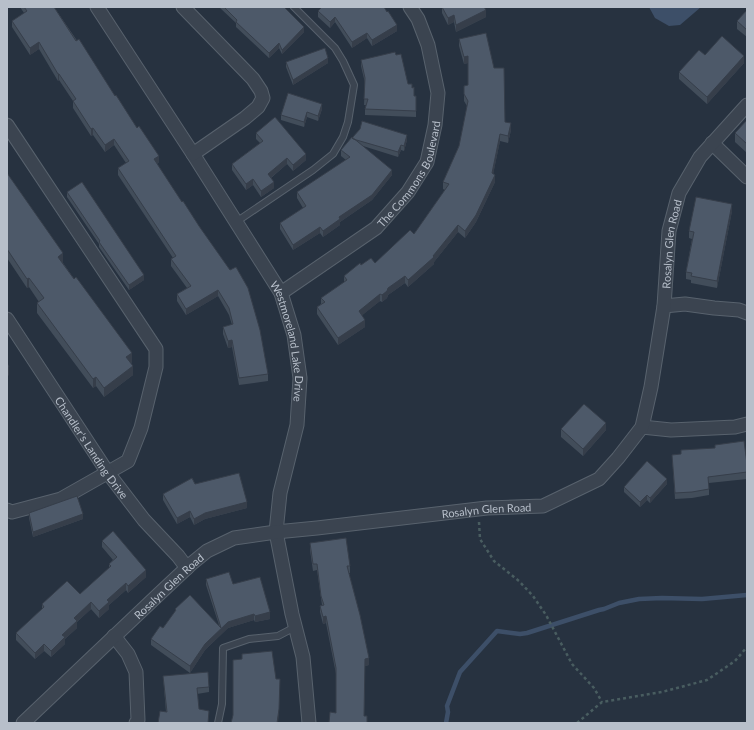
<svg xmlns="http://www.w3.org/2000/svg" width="754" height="730" font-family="Lato,sans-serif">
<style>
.water{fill:#3d4f68}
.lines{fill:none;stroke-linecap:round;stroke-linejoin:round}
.stream{stroke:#3d4f68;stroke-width:4.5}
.service-casing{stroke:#58626d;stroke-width:8}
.minor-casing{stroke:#58626d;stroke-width:15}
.path{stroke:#495d60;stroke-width:2.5;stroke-dasharray:3 3;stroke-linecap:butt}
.service{stroke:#3b4450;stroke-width:6}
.minor{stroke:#3b4450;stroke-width:13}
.wall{fill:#424d5a}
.shaded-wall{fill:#363e4a}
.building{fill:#4d5969;stroke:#363e4a}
.labels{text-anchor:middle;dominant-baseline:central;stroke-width:3;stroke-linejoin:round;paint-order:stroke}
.street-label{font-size:11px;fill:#b7bfca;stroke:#1f2835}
</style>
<rect width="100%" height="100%" fill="#273240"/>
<!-- water -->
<path class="water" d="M649,7H701L680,25L669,26L655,18Z"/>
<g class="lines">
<!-- stream -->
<path class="stream" d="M446,723L448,712L447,706L460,672L497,631L520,634L527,633L599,610L604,609L619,603L639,599L662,598L702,599L747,595"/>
<!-- service casing -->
<g class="service-casing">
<path id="service" d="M236,222L313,170L333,154L343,137L348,122L354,85L343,61L335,48L294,7
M218,723L222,704L223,648L249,639L278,636L295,627"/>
</g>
<!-- minor casing -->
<g class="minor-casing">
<g id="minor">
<path id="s1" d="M97,7L193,154L281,293L294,335L300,378L297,425L280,493L276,532L292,614L303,657L309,723"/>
<path d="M183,7L253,79L261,91L263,98L258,107L245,118L193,154"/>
<path d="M7,125L156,349V367L141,428L128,461L61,499L12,512L7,510"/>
<path d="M712,143L747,177"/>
<path id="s2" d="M281,293L376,228L408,192L427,162L435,125L438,93L428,45L418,19L410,7"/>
<path d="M664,306L685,304L714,308L739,310L747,313"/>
<path id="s3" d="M7,319L108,473L144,520L178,556L187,568"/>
<path d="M642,427L671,430L735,427L747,424"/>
<path d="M114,636L128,654L136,672L138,720L136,723"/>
<path id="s4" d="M23,723L159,594L191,564L207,551L234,538L276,532L317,528L487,508L543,506L599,479L618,458L642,427L651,387L664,306L669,231L679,193L700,157L747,105"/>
</g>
</g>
<!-- path -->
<path class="path" d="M479,522L480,539L494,561L519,581L533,596L546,615L572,664L594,688L602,702
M577,723L602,702L662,692L707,680L735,661L747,647"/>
<!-- service -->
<use href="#service" class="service"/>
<!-- minor -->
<use href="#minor" class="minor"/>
</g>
<!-- wall -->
<path class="wall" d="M20,7H54L115,96L159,162L157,164L268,374V381L239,385L232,347L228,348L223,334V327L232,325L229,315L218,296L186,315L177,301V294L187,288L171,266V259L173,258L118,175V168L126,163L114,145L105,152L93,135L91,136L73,108V101L59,80L58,81L39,49L30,55L12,27V21L24,13Z
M219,7H284L304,32L282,54L279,48L269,58L251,41L236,27V23Z
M442,7H484L486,17L456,32L454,22L448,25L442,13Z
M747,10V37L737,29V21Z
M318,11L397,31L372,46L367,38L352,48L335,22L330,28L318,17Z
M459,39L505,122L511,130L508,143L500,141L493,174L495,182L476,222L465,238L458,232L434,262V264L408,287L405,283L388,295L387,298L382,302L380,301L362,315L365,327L338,345L317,314V307L321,304V298L344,283V276L361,265L375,263L414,234L445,190L443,189V182L459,146L467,106L464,101V86L468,85V63L464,64L459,46Z
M396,55L408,84L412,88L414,96H416V117L365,115V109L366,105H364L365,83L361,66V60Z
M705,55L744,63L707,104L679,79V72Z
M286,62L328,63L293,85L286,67Z
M322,109L318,121L307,117L304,127L281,120V115Z
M747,120V153L735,142V133Z
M256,133L306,160L293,171L287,164L271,178L274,188L261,197L253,185L246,190L232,170V164L260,143L256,139Z
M352,137L407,140L404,151L401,150L398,157L363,146L392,175L372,200L340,222V225L323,237L320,233L293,250L280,229V223L303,208L297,198V192L346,160L341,156V150Z
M7,173L63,263L132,362L131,363L133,375L104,397L96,386L93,388L37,313V303L39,302L29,287L27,288L7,258Z
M67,192L144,280L129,290L99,247V244L67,197Z
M732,211L717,288L691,283V280L686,279V272L692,239L689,238V231Z
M561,429L606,430L583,456L561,437Z
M715,445L747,464V479L709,483V495L692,498L675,499L672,455L681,454L715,448Z
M195,484L247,508L205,519L194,525L190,517L177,524L163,500V494Z
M667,484L650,503L647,500L640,507L624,492V487Z
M29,513L83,519L33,537L29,518Z
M102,541L146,577L128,593L126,590L109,605V609L99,618L91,609L77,622V628L65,639V644L51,657L44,651L35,659L16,640V633L42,609V604L80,594L109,568V564L113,560L102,547Z
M310,543L350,566V573H349L369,665L365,666L364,716H367V723H329L336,713V674L326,623L323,624L320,612V606L322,605L317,570L313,571L310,550Z
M206,579L233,584L270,619L255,622L254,620L228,628L205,650L190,673L151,645V639L163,628L175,612V609L219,625L206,585Z
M163,676L209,687V692L197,694L199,709L209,717L166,712Z"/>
<!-- shaded-wall -->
<path class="shaded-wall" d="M486,10V17L456,32V25Z
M454,15V22L448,25V18Z
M335,17V22L330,28V22Z
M397,25V31L372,46V40Z
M304,27V32L282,54V50Z
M367,33V38L352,48V42Z
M39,42V49L30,55V48Z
M279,43V48L269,58V53Z
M468,56V63L464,64V57Z
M744,56V63L707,104V97Z
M328,58V63L293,85V80Z
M58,74H59V80L58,81Z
M322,104V109L318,121V116Z
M307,112V117L304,127V122Z
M511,123V130L508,143V136Z
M93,128V135L91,136V129Z
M500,134V141L492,180V173Z
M407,135V140L404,151V146Z
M114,139V145L105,152V145Z
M401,145V150L398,157V152Z
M306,154V160L293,171V165Z
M159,156V162L154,166V159Z
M287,158V164L268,180V174Z
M392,170V175L372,200L340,222V225L323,237V231L339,217Z
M495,175V182L476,222L465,238V231Z
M253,179V185L246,190V184Z
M274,182V188L261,197V191Z
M732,204V211L717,288V281Z
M458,225V232L434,262V264L408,287V280L433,256Z
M320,227V233L293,250V245Z
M63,253V263L58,266V257Z
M144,275V280L129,290V285Z
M405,276V283L388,295L387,298L382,302V295L388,288Z
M29,278V287L27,288V279Z
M218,290V296L186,315V309Z
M380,294V301L359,318V311Z
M365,320V327L338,345V338Z
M232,340V347L228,348V341Z
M132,353V362L126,366V357Z
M133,366V375L104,397V388Z
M9,367V375L7,377V368Z
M8,377V385L7,386V378Z
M96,377V386L93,388V379Z
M606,423V430L583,456V449Z
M667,479V484L650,503V498Z
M647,495V500L640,507V502Z
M247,502V508L205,519L194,525V519L205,513Z
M190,511V517L177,524V518Z
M83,514V519L33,537V532Z
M146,570V577L128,593V586Z
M126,583V590L109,605V609L99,618V611L107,600Z
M91,602V609L77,622V628L65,639V644L51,657V651L74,618Z
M270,612V619L255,622V616Z
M254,614V620L228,628L205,650L190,673V666L205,644L228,622Z
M326,616V623L323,624V617Z
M44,644V651L35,659V653Z
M369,658V665L365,666V659Z
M279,709V714L278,723H277Z"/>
<!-- building -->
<path class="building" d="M24,7H54L76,41L79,39L115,96L116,95L137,128L139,126L159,156L154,159L182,202L183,201L199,226L230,270L236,267L248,288L260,330L268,374L239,378L232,340L228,341L223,327L233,324L229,308L218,290L186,309L177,294L191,286L171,259L176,256L118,168L129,161L114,139L105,145L93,128L91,129L73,101L76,99L59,74H58L39,42L30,48L12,21L27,11Z
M224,7H284L304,27L282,50L279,43L269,53L251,36L236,22L237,20Z
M322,7H384L387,12L388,11L397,25L372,40L367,33L352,42L335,17L330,22L318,11Z
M442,7H484L486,10L456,25L454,15L448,18Z
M747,10V30L737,21Z
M486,33L494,68H504L505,122L511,123L508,136L500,134L492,173L495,175L476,215L465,231L458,225L433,256L434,257L408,280L405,276L388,288L387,291L382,295L380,294L359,311L365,320L338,338L317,307L325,302L321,298L347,280L344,276L360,263L361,265L371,258L375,263L410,230L414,234L449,184L443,182L459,146L468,101L464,94V86L468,85V56L464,57L459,39Z
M722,36L744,56L707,97L679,72L699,50L705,55Z
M325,48L328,58L293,80L286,62Z
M395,52L396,55L401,54L408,84H412V88L414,87V96H416V111L365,109L368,99H364L365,78L361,60Z
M288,93L322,104L318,116L307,112L304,122L281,115Z
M275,117L306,154L293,165L287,158L268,174L274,182L261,191L253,179L246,184L232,164L263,141L256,133Z
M747,120V144L735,133Z
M362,121L407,135L404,146L401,145L398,152L353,139L352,138L360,129Z
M352,137L392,170L372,195L339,217L340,219L323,231L320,227L293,245L280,223L306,206L297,192L350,157L341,150Z
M7,173L63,253L58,257L74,279L76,277L132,353L126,357L133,366L104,388L96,377L93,379L37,303L44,298L29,278L27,279L7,249Z
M82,182L144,275L129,285L99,242L100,241L67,192Z
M696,197L732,204L717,281L691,276L692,273L686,272L694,232L689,231Z
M7,363L9,367L7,368Z
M584,404L606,423L583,449L561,429Z
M744,441L747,464V472L708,477L709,489L692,492L675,493L672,455L681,454V450L715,448V445Z
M647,461L667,479L650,498L647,495L640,502L624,487Z
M239,473L247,502L205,513L194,519L190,511L177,518L163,494L192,478L195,484Z
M77,496L83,514L33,532L29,513Z
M113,531L146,570L128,586L126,583L107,600L109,602L99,611L91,602L74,618L77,621L62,635L65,637L51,651L44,644L35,653L16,633L44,607L42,604L67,581L80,594L111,566L109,564L117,557L102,541Z
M346,538L350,566H347L360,615L369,658L365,659L364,716H367V723H329L330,712L336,713V668L326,616L323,617L320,606L324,605L321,596L317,564H313L310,543Z
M229,572L233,584L260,577L270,612L255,616L254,614L228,622L205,644L190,666L151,639L160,626L163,628L176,610L175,609L190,595L221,628L206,579Z
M272,651L276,679H280L279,709L277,723H231L233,715V660L242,659V654Z
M208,672L209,687L197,688L199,709L209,711L208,723H158L160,711L167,712L163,676Z"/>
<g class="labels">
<!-- street labels -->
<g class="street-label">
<text stroke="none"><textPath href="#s2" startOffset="180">The Commons Boulevard</textPath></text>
<text stroke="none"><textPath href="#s4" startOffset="908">Rosalyn Glen Road</textPath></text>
<text stroke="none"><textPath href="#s1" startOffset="389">Westmoreland Lake Drive</textPath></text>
<text stroke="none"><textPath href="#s3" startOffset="154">Chandler's Landing Drive</textPath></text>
<text stroke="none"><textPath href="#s4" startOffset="536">Rosalyn Glen Road</textPath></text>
<text stroke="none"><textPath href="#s4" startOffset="200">Rosalyn Glen Road</textPath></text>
</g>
</g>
<!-- border -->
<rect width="754" height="730" fill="none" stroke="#b7bfca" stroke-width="16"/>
</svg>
